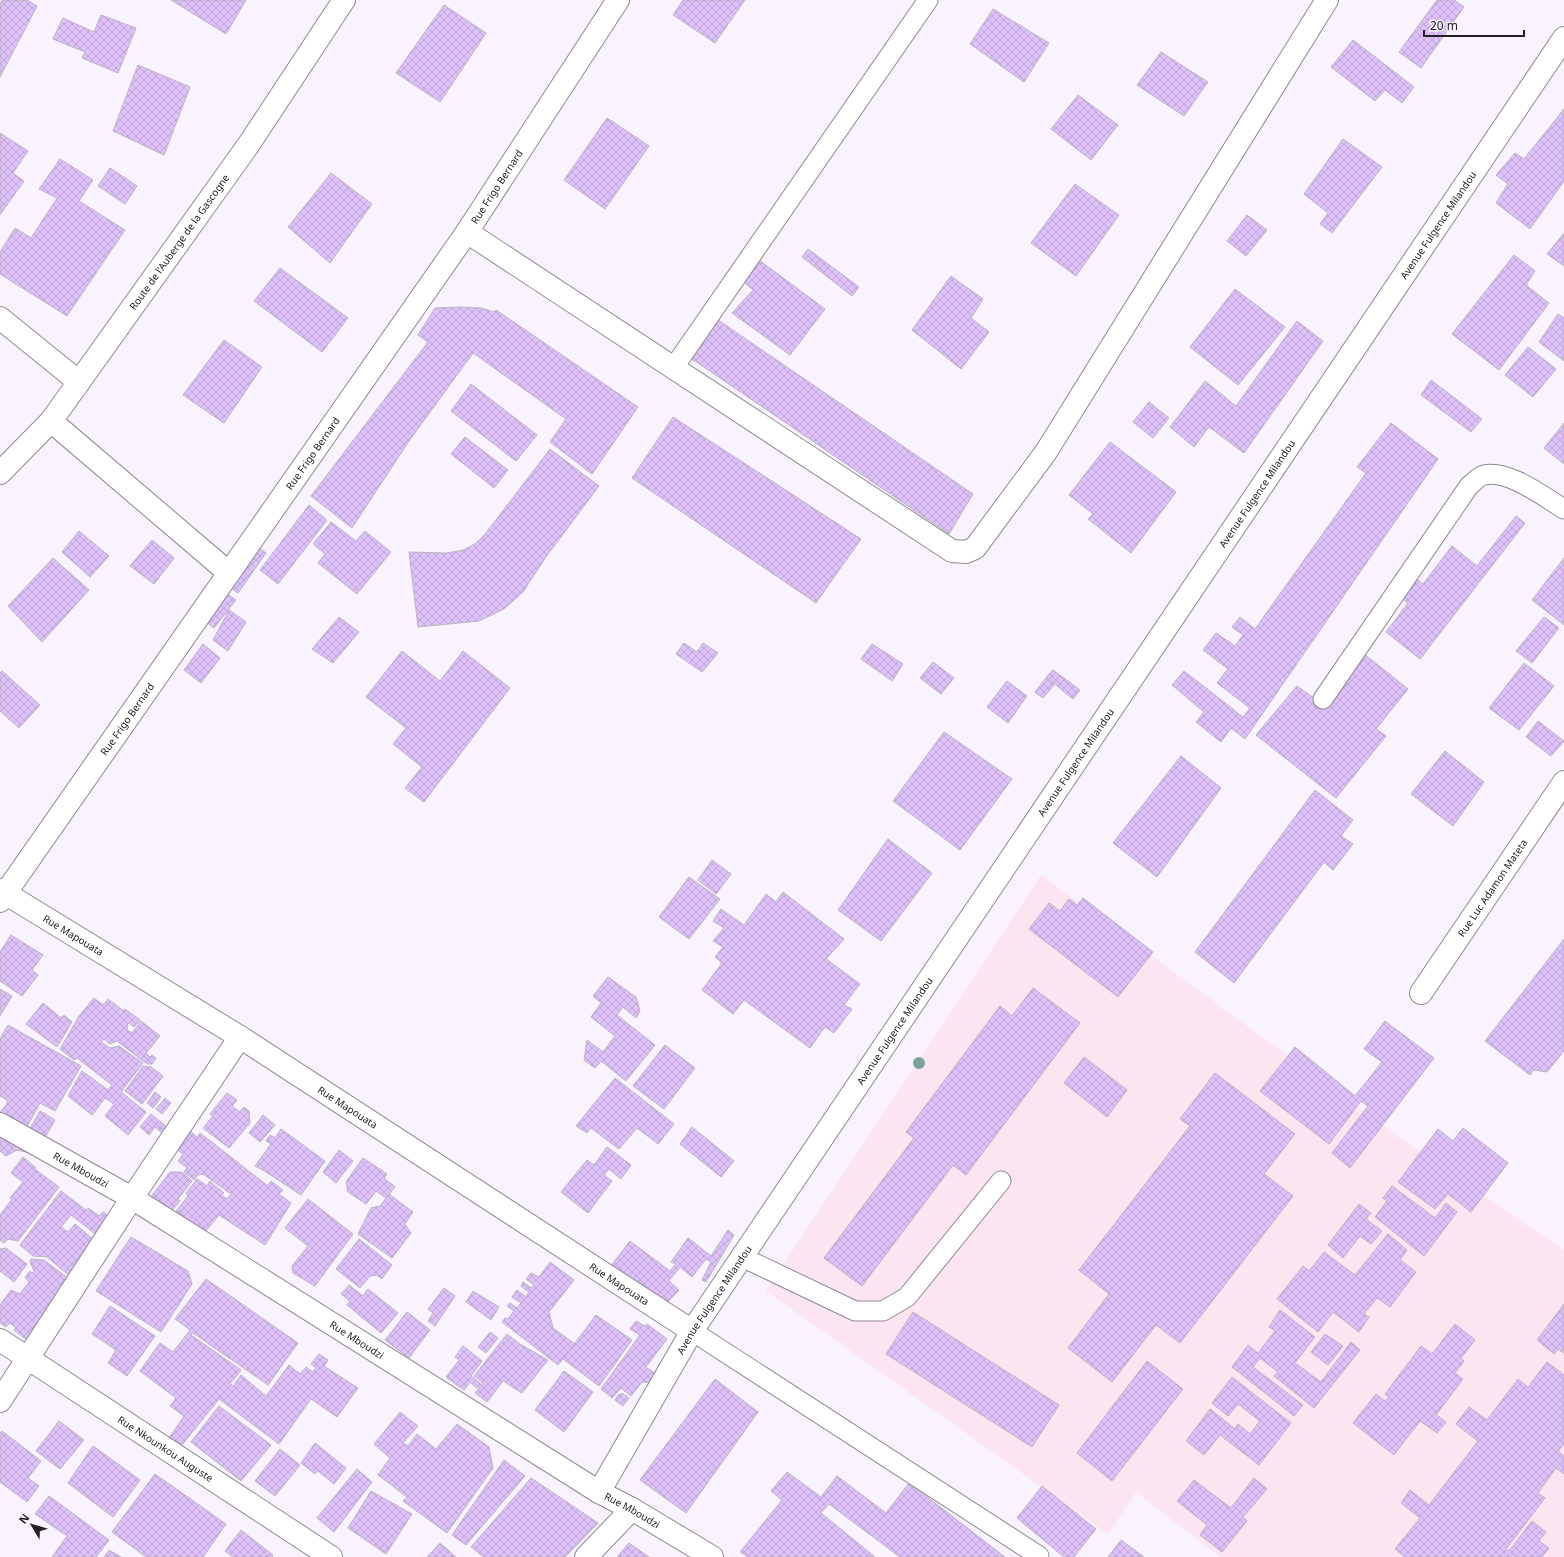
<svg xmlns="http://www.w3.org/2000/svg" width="1564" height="1557" font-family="'Noto Sans',sans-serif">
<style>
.education{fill:#fce4f0}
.building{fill:url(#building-cross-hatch);stroke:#bab5bf}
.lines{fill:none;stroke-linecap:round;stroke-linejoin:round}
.service-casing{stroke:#8e8a93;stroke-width:21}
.minor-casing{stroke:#8e8a93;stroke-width:24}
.tertiary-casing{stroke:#8e8a93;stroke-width:24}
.service{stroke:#fff;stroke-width:19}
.minor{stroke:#fff;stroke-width:22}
.tertiary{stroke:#fff;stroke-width:22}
.tree{fill:#77a497}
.labels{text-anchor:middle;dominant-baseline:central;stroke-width:3;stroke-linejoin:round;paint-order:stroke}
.street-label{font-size:10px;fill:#232125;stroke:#f8f3fe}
</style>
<defs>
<pattern id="building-cross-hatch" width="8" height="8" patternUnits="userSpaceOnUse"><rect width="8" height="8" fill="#dec0fb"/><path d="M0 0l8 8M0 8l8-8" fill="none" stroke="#bea5d7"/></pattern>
</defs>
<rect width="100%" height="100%" fill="#f8f3fe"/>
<!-- education -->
<path class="education" d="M1041,875L1385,1127L1564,1250V1557H1220L1136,1492L1108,1534L766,1291Z"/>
<!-- building -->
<path class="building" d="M2,0H27L37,6L0,77V4Z
M171,0H246L226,34Z
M683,0H745L715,43L673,15Z
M1437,0H1454L1464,7L1421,68L1399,52Z
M444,5L486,33L440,102L396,73Z
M993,9L1049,43L1024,82L970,44Z
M101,15L136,28L118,73L82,58L85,52L53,39L63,18L94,32Z
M1353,40L1414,87L1402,103L1385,90L1375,101L1331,67Z
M1161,52L1208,82L1184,116L1137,85Z
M138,65L190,87L164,155L113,131Z
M1078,95L1118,125L1091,160L1051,129Z
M1564,109V181L1530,229L1496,203L1508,184L1496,175L1515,153L1524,159Z
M607,118L649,146L605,209L564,180Z
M0,133L28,151L13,173L24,181L0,215Z
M1343,139L1382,167L1332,233L1320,224L1328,213L1304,194Z
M60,159L93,180L79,201L125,230L67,316L0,274V252L15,228L31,238L57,198L39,189Z
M110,168L137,186L125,204L98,186Z
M331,173L372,204L330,263L288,227Z
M1075,184L1119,215L1076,276L1031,243Z
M1247,215L1267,230L1246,256L1227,241Z
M1564,233V266L1547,254Z
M808,249L859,287L852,296L802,257Z
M1514,255L1535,271L1526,285L1549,303L1499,370L1452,334Z
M759,260L825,309L790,355L732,313L753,290L743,281Z
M280,268L348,318L322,352L254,301Z
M951,276L983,299L971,318L989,332L961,369L912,330Z
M1235,289L1285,327L1238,385L1190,347Z
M461,307L481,308L494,312L496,310L638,407L592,474L550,442L566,419L473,353L409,441L352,528L311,496L428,342L418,335L435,308Z
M1558,314L1564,318V361L1539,342Z
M718,320L973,494L949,534L692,359Z
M1297,321L1323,341L1244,453L1209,427L1194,447L1170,427L1205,381L1236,406Z
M224,340L262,367L224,423L183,395Z
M1528,347L1556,369L1533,397L1505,375Z
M1431,380L1482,419L1471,432L1421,395Z
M471,384L537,435L516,461L451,411Z
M1149,402L1169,418L1153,438L1133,422Z
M673,417L861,539L816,603L632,478Z
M1391,423L1438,459L1245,739L1231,728L1221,742L1196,722L1204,712L1172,685L1184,671L1243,717L1250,708L1217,683L1228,669L1203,650L1216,633L1235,646L1243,635L1232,627L1240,617L1255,629L1366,473L1357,467Z
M1564,423V464L1544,448Z
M465,437L508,470L494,488L451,454Z
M1110,442L1176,492L1131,553L1088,519L1093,514L1069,495Z
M550,449L599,486L546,557L523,592L504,609L479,621L418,627L409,552L447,553L463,550L475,544L486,533Z
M309,505L327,520L278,584L260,570Z
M1516,516L1525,523L1420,659L1386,632L1408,603L1399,596L1414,577L1423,584L1452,546L1477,566Z
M331,522L356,541L365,531L391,552L357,594L318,563L325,554L313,544Z
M79,531L109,556L90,577L62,552Z
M152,540L174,558L154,584L130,566Z
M257,546L266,553L238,593L227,586Z
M53,558L89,590L42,642L8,606Z
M1564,558V625L1532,600Z
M222,590L236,600L214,628L201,618Z
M229,610L246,622L228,651L213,640Z
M339,617L359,632L333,663L312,649Z
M1544,617L1559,628L1532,663L1516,651Z
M684,643L697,652L703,643L718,653L702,672L676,654Z
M203,644L220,658L201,683L184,670Z
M872,644L903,664L892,681L861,659Z
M402,651L440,681L463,651L510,688L424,802L405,788L422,767L393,744L406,728L366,697Z
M1363,653L1408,689L1376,729L1386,736L1336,798L1256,735L1297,686L1325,706Z
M933,662L954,678L941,694L920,678Z
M1524,663L1554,686L1519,730L1489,708Z
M1053,670L1080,690L1073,699L1046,677Z
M2,671L40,705L19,728L0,711V673Z
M1046,678L1054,685L1043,698L1035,692Z
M1007,681L1027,696L1008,723L987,707Z
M1538,721L1564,741L1551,756L1526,737Z
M944,732L1012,779L960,850L893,801Z
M1445,751L1484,782L1453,826L1411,794Z
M1181,756L1221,788L1157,877L1113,843Z
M1315,790L1353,820L1341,836L1353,844L1333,870L1324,862L1234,983L1195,952Z
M888,839L932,873L881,941L838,910Z
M712,860L731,874L716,894L698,880Z
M689,877L720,899L689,939L659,917Z
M783,892L844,939L826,959L860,984L844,1005L852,1009L834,1033L825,1027L810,1048L744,1000L733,1014L702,990L722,963L715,957L723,947L713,941L724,928L713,921L721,909L744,925L766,894L776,902Z
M1083,898L1153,952L1118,997L1029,929L1049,903L1060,911L1069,899L1077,905Z
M11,935L43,955L32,970L38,975L22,996L0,981V952Z
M1564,939V1051L1547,1072L1534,1070L1530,1075L1485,1041Z
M608,977L636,997L640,1011L636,1018L623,1007L617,1015L655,1045L626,1081L601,1061L595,1068L584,1060L587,1040L603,1052L615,1036L591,1017L601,1003L593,996Z
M1033,988L1080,1023L966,1175L953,1165L862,1286L824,1258L914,1138L906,1132L1000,1006L1012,1016Z
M0,989L12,996L0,1016Z
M94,998L103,1005L108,999L124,1011L125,1009L140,1020L134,1027L128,1022L127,1030L132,1033L141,1021L160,1036L146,1053L150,1057L152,1055L156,1058L152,1064H147L117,1041L110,1044L104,1039L101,1042L110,1048L119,1046L143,1063L121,1092L146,1112L128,1135L105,1116L114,1104L105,1098L92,1115L68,1096L82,1071L108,1090L112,1085L77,1058L74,1060L60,1049L79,1016Z
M43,1003L61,1018L64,1015L72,1022L57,1047L26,1024Z
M1385,1021L1434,1058L1350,1168L1332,1153L1368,1106L1361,1101L1329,1144L1260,1091L1295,1047L1355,1096L1382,1062L1364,1049Z
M8,1025L81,1066L55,1111L40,1103L25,1130L0,1118V1112L7,1104V1100L0,1096V1039Z
M665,1045L695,1068L664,1109L633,1086Z
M1084,1057L1127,1090L1107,1117L1064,1083Z
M143,1066L151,1067L163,1076L142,1104L125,1091Z
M1215,1073L1295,1134L1264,1174L1293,1196L1180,1343L1156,1325L1112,1382L1068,1348L1109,1294L1079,1270L1190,1126L1180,1119Z
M615,1078L674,1124L658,1144L637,1128L619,1149L591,1128L587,1133L576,1126Z
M155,1092L161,1097L153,1108L147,1103Z
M227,1093L237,1100L232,1106L240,1112L244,1107L249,1111L250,1123L229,1148L203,1128L213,1116L210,1114Z
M165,1098L171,1103L162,1114L156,1109Z
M40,1111L55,1120L43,1141L28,1132Z
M151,1114L168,1128L166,1130L163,1128L161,1132L155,1127L149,1135L140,1127Z
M263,1115L275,1125L260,1142L249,1133Z
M692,1127L734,1161L721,1177L680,1144Z
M187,1128L197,1137L200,1133L268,1186L271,1181L283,1190L279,1194L291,1203L265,1245L219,1215L205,1232L176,1211L188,1196L186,1193L197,1179L207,1186L210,1181L224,1193L221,1195L227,1199L231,1194L203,1174L198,1175L194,1180L184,1172L187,1168L178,1161L183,1154L175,1148Z
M1463,1128L1508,1163L1471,1212L1448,1194L1435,1209L1398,1182L1438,1129L1453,1141Z
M281,1129L325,1161L301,1195L263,1170L255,1166L271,1144L266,1141L270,1135L275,1138Z
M0,1130L39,1155L17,1150L6,1156L0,1151Z
M607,1147L631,1165L621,1179L609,1169L604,1175L612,1181L588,1213L561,1192L587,1160L594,1165Z
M339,1150L353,1161L336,1183L323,1172Z
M23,1157L35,1167L36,1170L59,1187L18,1241L8,1239L4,1243L0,1240V1215L12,1199L10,1198L23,1182L11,1173Z
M363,1158L387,1174L384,1178L395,1187L386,1198L376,1191L366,1204L348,1192L346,1182Z
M170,1172H182L192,1181L178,1199L180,1201L169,1214L150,1198Z
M1392,1186L1435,1218L1446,1203L1457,1212L1424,1256L1375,1217L1387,1201L1383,1198Z
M61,1191L86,1210L88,1208L99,1216L103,1212L113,1219L99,1237L71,1215L61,1227L68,1232L75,1224L98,1243L71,1277L47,1257L33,1256L20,1245Z
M389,1194L413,1212L405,1224L411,1233L392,1258L358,1234L371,1208L380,1206Z
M308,1199L353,1234L315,1286L293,1273L292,1266L308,1246L285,1228Z
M1359,1204L1371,1213L1366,1219L1382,1231L1371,1244L1360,1236L1343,1258L1328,1245Z
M728,1230L734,1235L706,1282L702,1280L711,1262L706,1259L692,1277L680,1267L669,1281L679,1290L666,1304L609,1268L630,1241L670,1271L676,1264L671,1262L688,1238L711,1256Z
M1388,1234L1407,1250L1400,1260L1416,1272L1390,1307L1377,1298L1364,1314L1369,1317L1359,1332L1333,1312L1318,1332L1277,1299L1303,1266L1309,1271L1324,1252L1355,1275Z
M131,1237L188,1271L192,1284L161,1332L96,1291Z
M359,1239L392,1265L382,1279L377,1275L370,1276L360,1288L336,1269Z
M6,1248L27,1264L14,1282L0,1271V1249Z
M31,1259L44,1260L69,1279L42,1320L27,1340L14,1330L16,1328L10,1323L6,1327L0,1323V1305L11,1290L20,1294L29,1282L25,1277L30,1271L32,1273L34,1271L30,1262Z
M550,1262L574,1280L549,1312L553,1328L575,1344L558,1365L502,1322L505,1318L508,1319L514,1311L507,1306L510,1303L517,1308L521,1303L512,1297L517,1290L526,1297L529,1292L521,1286L523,1282L531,1288L534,1285L526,1279L531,1273L539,1277Z
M206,1279L298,1343L268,1385L193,1333L191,1335L241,1370L230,1384L233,1386L241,1375L266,1396L289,1365L300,1374L306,1367L313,1372L316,1368L311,1364L319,1354L328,1360L324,1366L358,1388L337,1417L311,1399L279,1444L219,1399L178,1450L167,1441L184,1416L170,1406L176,1398L140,1371L160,1343L173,1352L190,1330L175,1319Z
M349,1285L363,1296L368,1289L398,1313L381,1333L347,1305L350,1301L341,1294Z
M444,1288L455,1296L435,1326L428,1321L433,1313L428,1309Z
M473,1291L499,1307L491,1320L466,1302Z
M1564,1304V1353L1558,1349L1554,1354L1537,1340Z
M110,1306L155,1336L127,1376L108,1363L116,1350L92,1334Z
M1280,1310L1315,1337L1295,1363L1321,1382L1351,1342L1360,1350L1314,1408L1274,1376L1278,1372L1260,1358L1253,1367L1303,1405L1294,1416L1232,1367L1248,1345L1258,1353L1275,1331L1269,1327Z
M407,1312L430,1330L409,1358L385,1340Z
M913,1312L1059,1405L1032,1447L886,1354Z
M596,1315L632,1340L599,1386L563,1359Z
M636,1321L645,1326L647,1324L667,1339L646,1367L654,1373L658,1368L663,1371L655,1383L642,1382L631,1396L621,1388L612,1398L601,1389L640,1335L630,1329Z
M1455,1324L1475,1340L1461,1358L1464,1361L1455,1373L1463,1379L1436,1415L1446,1422L1437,1433L1420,1421L1394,1455L1353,1423L1376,1394L1385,1401L1389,1397L1385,1394L1421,1346L1432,1354Z
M490,1332L498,1338L486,1353L478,1347Z
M507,1334L520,1344L548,1360L522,1393L503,1381L487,1402L475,1393L483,1383L474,1376Z
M1325,1334L1343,1346L1328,1365L1311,1352Z
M463,1346L482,1361L471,1376L481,1384L477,1388L470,1382L464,1390L446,1377L459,1360L455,1357Z
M1147,1361L1183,1389L1112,1481L1077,1453Z
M1547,1362L1564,1375V1444L1558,1451L1564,1456V1474L1556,1468L1538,1493L1545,1498L1506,1549L1509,1551L1532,1521L1546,1532L1539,1541L1549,1548L1542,1557H1514L1512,1555L1511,1557H1405L1395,1549L1420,1518L1401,1503L1410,1490L1429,1505L1478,1441L1456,1424L1469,1407L1487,1420L1518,1379L1528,1387Z
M564,1371L593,1392L564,1432L535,1410Z
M1232,1377L1291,1423L1259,1465L1220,1435L1204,1455L1186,1441L1210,1409L1235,1429L1238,1424L1250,1434L1260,1421L1238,1404L1228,1416L1212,1403Z
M715,1379L758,1412L686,1513L640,1480Z
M622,1393L629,1398L623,1406L615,1400L619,1394L620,1395Z
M219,1406L271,1445L241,1481L191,1442Z
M400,1412L418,1426L403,1443L408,1446L417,1434L436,1449L457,1424L489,1447L493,1468L447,1533L403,1501L407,1497L378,1475L390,1458L374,1444Z
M59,1421L84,1440L60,1469L36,1451Z
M2,1431L41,1461L28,1478L39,1486L27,1502L0,1482V1433Z
M315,1443L346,1468L334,1484L318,1471L315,1474L301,1463Z
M93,1446L140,1480L113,1517L68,1483Z
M280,1449L300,1465L275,1496L255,1481Z
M504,1460L525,1476L466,1545L452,1535Z
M357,1469L372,1482L334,1532L317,1518Z
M787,1472L821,1497L837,1476L886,1513L909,1483L1005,1557H900L829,1504L821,1513L875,1557H748L740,1552L782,1500L771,1491Z
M155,1474L226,1524L203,1557H146L112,1532Z
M531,1478L598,1523L565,1557H484L471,1547Z
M1254,1478L1267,1489L1243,1517L1247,1521L1222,1552L1200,1535L1207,1525L1177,1501L1194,1480L1231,1508Z
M1042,1486L1096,1529L1074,1557H1064L1017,1518Z
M371,1491L412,1514L386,1554L348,1528Z
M49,1496L109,1540L96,1557H52L67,1536L35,1514Z
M241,1530L273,1555L272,1557H233L225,1551Z
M1121,1540L1144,1557H1108Z
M440,1543L456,1557H427Z
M629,1543L649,1557H617Z
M109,1550L121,1557H104Z"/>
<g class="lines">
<!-- service casing -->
<g class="service-casing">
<path id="service" d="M674,367L928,0
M1323,699L1469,486C1473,483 1479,476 1484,475C1508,469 1544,497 1564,509
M742,1257L855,1311H883L907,1297L1001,1181
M692,1331L1039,1556"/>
</g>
<!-- minor casing -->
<g class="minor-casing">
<g id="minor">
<path d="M467,232L952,551L966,552L975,548L1046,452L1327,0"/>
<path d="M0,318L79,382"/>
<path d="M51,421L229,573"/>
<path id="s1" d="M0,890L240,1037L692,1331"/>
<path id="s2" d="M0,901L467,232L618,0"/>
<path id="s3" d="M1421,993L1564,782"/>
<path id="s4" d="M0,1124L132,1198L599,1492L632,1509L712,1557"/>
<path id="s5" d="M0,1340L331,1557"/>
<path d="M0,1401L132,1198L240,1037"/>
<path id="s6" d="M599,1492L692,1331L1564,38"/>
<path d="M586,1557L632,1509"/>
</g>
</g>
<!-- tertiary casing -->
<g class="tertiary-casing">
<g id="tertiary">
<path id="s7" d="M0,473L51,421L79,382L249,144L344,0"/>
</g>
</g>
<!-- service -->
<use href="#service" class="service"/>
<!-- minor -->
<use href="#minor" class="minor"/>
<!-- tertiary -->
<use href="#tertiary" class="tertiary"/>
</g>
<!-- trees -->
<circle class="tree" cx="919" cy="1063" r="6"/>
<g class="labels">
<!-- street labels -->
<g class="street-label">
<text stroke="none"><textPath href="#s2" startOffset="870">Rue Frigo Bernard</textPath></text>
<text stroke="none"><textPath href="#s6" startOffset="1520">Avenue Fulgence Milandou</textPath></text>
<text stroke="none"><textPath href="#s7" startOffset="293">Route de l'Auberge de la Gascogne</textPath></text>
<text stroke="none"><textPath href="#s2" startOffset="546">Rue Frigo Bernard</textPath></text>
<text stroke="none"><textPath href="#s6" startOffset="1196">Avenue Fulgence Milandou</textPath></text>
<text stroke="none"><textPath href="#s2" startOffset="222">Rue Frigo Bernard</textPath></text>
<text stroke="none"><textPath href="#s6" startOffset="872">Avenue Fulgence Milandou</textPath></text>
<text stroke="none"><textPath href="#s3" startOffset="127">Rue Luc Adamon Mateta</textPath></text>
<text stroke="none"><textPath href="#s1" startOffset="86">Rue Mapouata</textPath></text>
<text stroke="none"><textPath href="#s6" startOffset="548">Avenue Fulgence Milandou</textPath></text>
<text stroke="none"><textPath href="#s1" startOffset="410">Rue Mapouata</textPath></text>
<text stroke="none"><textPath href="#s4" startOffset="93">Rue Mboudzi</textPath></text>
<text stroke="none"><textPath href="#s1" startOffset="734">Rue Mapouata</textPath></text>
<text stroke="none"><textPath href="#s6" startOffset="224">Avenue Fulgence Milandou</textPath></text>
<text stroke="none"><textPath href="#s4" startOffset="417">Rue Mboudzi</textPath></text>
<text stroke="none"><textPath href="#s5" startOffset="198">Rue Nkounkou Auguste</textPath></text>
<text stroke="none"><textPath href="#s4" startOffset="741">Rue Mboudzi</textPath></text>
</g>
</g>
<!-- north arrow -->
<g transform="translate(32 1525) rotate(308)" stroke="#f8f3fe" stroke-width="3" paint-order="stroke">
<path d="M0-3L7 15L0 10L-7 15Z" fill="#232125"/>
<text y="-6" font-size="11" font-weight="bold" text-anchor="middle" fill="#232125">N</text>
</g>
<!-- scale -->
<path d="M1424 30v6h100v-6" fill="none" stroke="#232125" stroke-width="2"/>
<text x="1430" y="30" font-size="12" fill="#232125" stroke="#f8f3fe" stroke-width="3" paint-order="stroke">20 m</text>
</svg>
